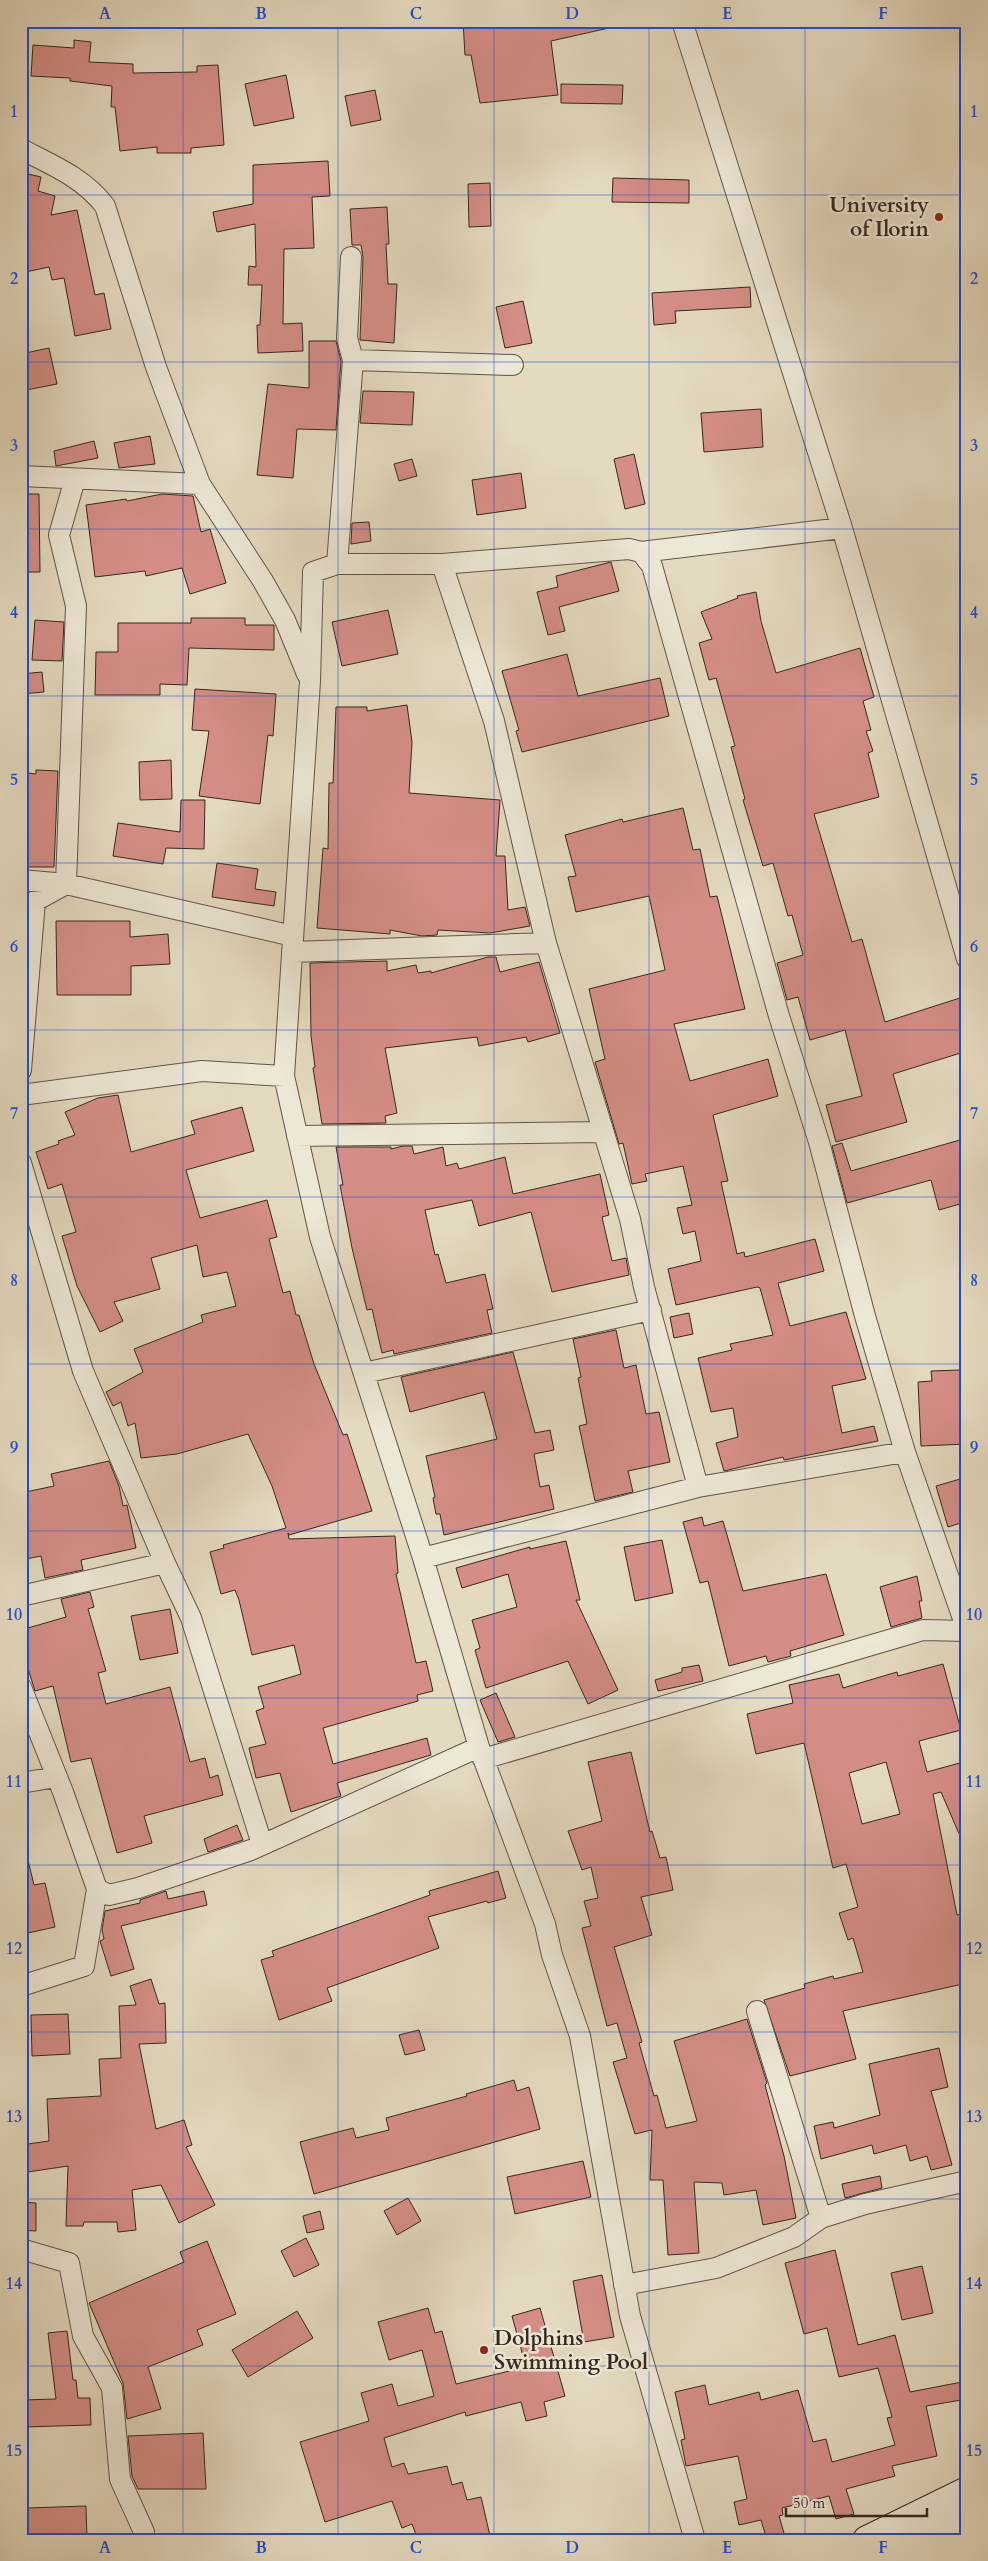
<svg xmlns="http://www.w3.org/2000/svg" width="988" height="2561" font-family="Cardo,serif">
<style>
.building{fill:#d58e87;stroke:#35271f;fill-rule:evenodd}
.lines{fill:none;stroke-linecap:round;stroke-linejoin:round}
.street-casing{stroke:#615447;stroke-width:22}
.secondary-casing{stroke:#35271f;stroke-width:30}
.street{stroke:#ede7d6;stroke-width:20}
.secondary{stroke:#ede7d6;stroke-width:28}
.grid{fill:none;stroke:#1d4ed8;stroke-width:1;stroke-opacity:0.55}
.poi-dot{fill:#8f2418;stroke:#ede7d6;stroke-width:2}
.labels{text-anchor:middle;dominant-baseline:central;stroke-width:5;stroke-linejoin:round;paint-order:stroke}
.poi-label{font-size:21px;font-weight:bold;fill:#35271f;stroke:#ede7d6;text-anchor:end}
.neatline{fill:none;stroke:#1d4ed8;stroke-width:2}
.grid-label{font-size:16px;text-anchor:middle;font-weight:bold;fill:#1d4ed8}
</style>
<rect width="100%" height="100%" fill="#e4dac0"/>
<filter id="stains"><feTurbulence type="fractalNoise" baseFrequency=".004" numOctaves="4"/><feColorMatrix values="0 0 0 0 .2 0 0 0 0 .09 0 0 0 0 .02 0 0 0 .5 -.17"/></filter>
<radialGradient id="worn" r=".72"><stop offset=".6" stop-color="#630" stop-opacity="0"/><stop offset="1" stop-color="#630" stop-opacity=".3"/></radialGradient>
<!-- building -->
<path class="building" d="M463,21H609V28L551,41L558,95L480,103L471,55H465Z
M74,40L91,42L89,62L133,64V73L197,72V66L218,65L224,145L191,148V153H157V147L120,151L115,107H111L112,86L70,81V78L31,76L33,45L74,48Z
M286,75L294,118L254,126L245,84Z
M561,84L623,85L622,104L561,103Z
M375,90L381,120L351,126L345,96Z
M328,161L330,196L312,197L314,248L284,249L283,324L302,323L303,351L258,353L257,325H260L262,285H248L249,266L256,267L255,224L217,232L213,212L253,204V165Z
M24,173L41,177L38,191L55,196L51,215L77,210L95,295L104,293L111,329L75,336L64,278L52,280L49,267L21,273V183Z
M613,178L689,180V203L612,202Z
M490,183L491,226L469,227L468,184Z
M387,207L389,244H386L388,284H397L394,343L360,340L363,257L361,245H352L350,209Z
M750,287L751,307L675,311L676,323L654,325L652,293Z
M523,301L532,343L505,348L496,307Z
M309,341H336L341,361L336,430L297,429L293,478L257,475L268,384L309,388Z
M49,348L57,384L21,391V354Z
M363,391L414,392L412,425L360,423Z
M761,409L763,447L704,452L701,413Z
M150,436L155,464L119,468L114,443Z
M94,441L98,458L56,466L54,451Z
M634,454L645,504L625,509L614,459Z
M412,459L417,476L399,481L394,464Z
M521,473L526,508L477,515L472,480Z
M23,494H39L40,572H25Z
M162,494L193,496L201,532L210,529L226,583L190,594L182,568L146,576L145,571L95,577L86,505L126,499L127,501Z
M369,522L371,541L351,544L352,523Z
M611,562L619,591L559,607L565,631L548,635L537,592L558,587L556,576Z
M756,592L761,621L776,673L860,648L874,697L863,701L871,730L866,731L873,751L868,753L879,797L814,814L852,942L862,939L885,1022L963,997L967,1011V1051L893,1074L907,1122L836,1142L826,1105L862,1096L845,1030L810,1040L798,997L787,1000L777,963L803,955L792,915L788,916L773,863L763,866L743,800L745,799L731,747L735,746L716,678L709,680L699,643L712,639L701,612L738,598L737,596Z
M388,610L398,654L342,666L332,622Z
M191,618H245V625H274V650L189,648L187,685L160,684V695H95L96,652H118V623H191Z
M35,620L64,622L62,661L32,660Z
M567,654L578,696L660,678L669,716L522,752L516,731L519,730L502,671Z
M42,672L44,692L21,694V674Z
M195,689L276,694L273,736L268,735L260,804L199,796L209,731L192,730Z
M407,705L412,742L409,793L500,800L496,856H505L508,910L525,907L530,926L490,933L438,930L437,935L422,936L390,930V934L317,928L323,848L328,849L329,783H333L336,707H367V711Z
M171,760L172,799L140,800L139,762Z
M36,770L58,771L54,867H21V772L36,774Z
M181,800H205L204,849L166,848L163,864L113,856L118,823L180,832Z
M683,808L693,850L700,849L710,897L717,896L745,1009L674,1024L690,1081L768,1059L778,1096L713,1115L728,1181L721,1182L737,1254L744,1252L745,1257L815,1239L824,1271L778,1283L790,1326L846,1312L866,1379L832,1386L842,1433L874,1426L878,1441L784,1460L783,1457L724,1471L716,1443L738,1437L733,1408L711,1412L698,1358L732,1350L730,1344L773,1335L760,1288L757,1287L676,1305L668,1269L701,1261L695,1231L683,1234L677,1208L692,1205L683,1166L645,1174L647,1181L632,1184L623,1143L619,1144L595,1062L605,1059L589,989L665,970L649,896L576,912L568,877L576,876L565,835L622,819L623,822Z
M217,863L258,869L255,889L276,892L274,906L212,897Z
M56,921H130V937L168,934L170,964L131,966V995H57Z
M488,957H496L500,972L539,962L560,1033L528,1042L526,1037L479,1046L477,1037L385,1048L397,1113L385,1116L386,1123L322,1124L313,1068L315,1067L311,1036L310,963L387,961V971L416,965L418,973L431,971V973Z
M118,1095L131,1152L195,1134L191,1121L242,1107L254,1151L186,1170L200,1218L267,1200L277,1237L269,1239L283,1293L290,1291L296,1315H299L314,1364L343,1435L347,1434L372,1511L289,1535L288,1533L289,1539L395,1536L398,1573L396,1574L416,1663L426,1661L433,1691L417,1695L418,1701L323,1728L333,1764L427,1738L431,1755L337,1783L341,1796L291,1812L280,1773L256,1778L249,1748L266,1744L256,1711L264,1708L258,1687L301,1674L294,1645L252,1655L239,1600L235,1590L221,1594L210,1552L224,1548L223,1545L286,1528L272,1486L248,1434L177,1454L141,1458L135,1423L128,1426L121,1402L113,1406L106,1392L143,1372L134,1349L203,1322L201,1315L236,1306L227,1272L203,1277L197,1245L151,1258L160,1289L114,1302L123,1321L100,1332L77,1286L62,1236L76,1232L62,1184L48,1189L36,1152L59,1144L58,1141L75,1135L65,1112L98,1098Z
M967,1138V1202L939,1210L931,1180L847,1203L832,1146L842,1143L851,1171Z
M403,1146H412L414,1154L443,1147L446,1166L457,1163L459,1169L505,1157L513,1194L600,1174L609,1215L602,1217L612,1261L626,1258L629,1275L552,1292L531,1212L479,1226L472,1200L425,1210L435,1255L438,1254L446,1283L485,1274L493,1309L487,1310L492,1333L394,1354L393,1350L382,1353L372,1309L367,1310L352,1248L340,1185H343L336,1147H391V1149Z
M689,1313L693,1334L674,1338L670,1317Z
M616,1330L624,1368L636,1365L646,1414L659,1412L670,1462L628,1471L633,1492L595,1501L579,1426L587,1424L578,1378L581,1377L573,1339Z
M513,1352L535,1433L550,1430L554,1450L534,1454L540,1487L549,1485L554,1509L444,1535L440,1514H436L433,1498L435,1497L426,1456L497,1439L484,1392L410,1412L401,1377Z
M960,1370L961,1378L967,1377V1444L921,1446L918,1382L932,1381L931,1371Z
M109,1461L119,1486L123,1506L127,1505L136,1548L81,1560L83,1570L45,1578L41,1556L21,1560V1493L54,1486L51,1474Z
M967,1477V1521L948,1527L936,1486Z
M702,1517L704,1526L723,1521L743,1591L826,1574L844,1635L790,1651L791,1656L768,1662L766,1656L729,1666L708,1581L700,1583L683,1522Z
M662,1540L673,1593L635,1601L624,1547Z
M566,1541L580,1600H576L618,1690L588,1704L568,1661L486,1688L475,1650L480,1648L472,1620L517,1607L508,1574L462,1588L456,1568L530,1547V1549Z
M917,1576L922,1601H919L922,1618L891,1627L880,1587Z
M90,1592L94,1607L88,1609L106,1671L98,1673L106,1704L170,1687L190,1762L205,1758L210,1778L218,1775L223,1795L144,1816L152,1843L117,1853L91,1758L71,1762L53,1686L35,1691L21,1646V1630L66,1617L61,1599Z
M170,1609L178,1653L140,1660L131,1616Z
M943,1664L961,1730L919,1741L927,1772L967,1761V1852L941,1792L933,1794L957,1915L967,1912V1983L843,2011L856,2059L790,2076L764,2000L805,1988L804,1984L833,1976L834,1979L863,1972L853,1938L848,1940L839,1913L858,1907L846,1864L833,1868L804,1743L756,1754L747,1714L793,1703L789,1685L839,1674L843,1688L897,1672L898,1676ZM886,1762L900,1814L862,1824L849,1773Z
M699,1665L703,1681L658,1691L655,1680L682,1672V1668Z
M496,1693L515,1737L498,1742L480,1700Z
M631,1752L650,1832L652,1831L660,1858L666,1857L673,1890L641,1897L652,1935L614,1947L642,2042L639,2043L654,2096L657,2095L666,2128L697,2121L674,2041L747,2019L767,2083L765,2085L784,2156L796,2218L763,2225L756,2190L724,2195L722,2183L694,2182L699,2253L668,2255L663,2180H650L652,2130L635,2134L613,2062L627,2058L617,2023L607,2026L582,1928L591,1926L584,1901L598,1898L591,1867L582,1870L568,1831L602,1821L588,1762Z
M237,1825L243,1840L208,1852L204,1839Z
M27,1856L34,1885L45,1883L55,1927L28,1933L26,1925L21,1927V1857Z
M498,1871L506,1898L488,1903L487,1901L428,1917L439,1948L327,1988L332,2001L279,2020L261,1960L274,1956L272,1951L430,1895L429,1891Z
M166,1891L168,1899L204,1891L207,1905L121,1926L134,1969L111,1976L100,1941L104,1939L102,1930L105,1911L140,1903V1900Z
M151,1979L159,2004L165,2003L166,2043L139,2044L156,2129L184,2120L192,2145L186,2147L215,2205L179,2223L161,2185L132,2190L136,2230L118,2232L117,2222H84L83,2226H66L68,2166L21,2173V2145L49,2141L47,2099L101,2096L99,2059L121,2058L119,2006L136,2005L130,1986Z
M68,2014L70,2054L32,2056L31,2015Z
M419,2030L425,2050L405,2055L399,2035Z
M939,2048L948,2087L931,2091L952,2165L931,2170L927,2156L910,2161L906,2145L874,2154L872,2145L821,2159L814,2126L833,2122L834,2128L880,2115L869,2064Z
M514,2080L517,2091L529,2087L540,2129L314,2194L300,2142L353,2128L356,2138L389,2130L386,2118L467,2096L466,2094Z
M583,2161L591,2197L515,2214L507,2177Z
M880,2176L882,2188L845,2198L842,2184Z
M408,2198L421,2221L397,2235L384,2211Z
M21,2202L36,2203V2231L21,2230Z
M320,2211L324,2229L307,2233L303,2216Z
M306,2238L319,2265L294,2277L281,2251Z
M207,2241L236,2314L197,2330L203,2345L148,2367L161,2409L127,2419L123,2383L89,2303L184,2262L180,2252Z
M835,2250L858,2345L895,2335L910,2392L967,2381V2399L926,2406L937,2456L892,2466L895,2476L846,2489L854,2514L836,2519L829,2496L782,2508L783,2515L779,2516L786,2540H767L761,2520L739,2525L734,2502L747,2499L738,2456L686,2466L681,2440L685,2439L675,2392L705,2385L709,2405L759,2392L761,2400L798,2390L813,2442L826,2439L832,2462L895,2445L887,2418L892,2417L878,2368L839,2377L827,2328L804,2334L785,2263Z
M922,2266L933,2313L902,2320L891,2273Z
M602,2275L614,2337L584,2342L573,2281Z
M428,2308L435,2333L442,2331L456,2384L526,2367L512,2316L540,2308L565,2396L544,2402L547,2416L526,2421L521,2402L466,2416L465,2412L384,2438L392,2467L404,2463L408,2474L447,2466L452,2485L462,2482L467,2500L481,2497L491,2540H418L412,2524L402,2528L392,2501L325,2522L300,2442L369,2421L361,2393L392,2384L398,2406L434,2396L422,2350L389,2360L378,2322Z
M297,2311L313,2338L248,2377L232,2350Z
M67,2331L73,2380H76L78,2398H90L91,2425L23,2427L22,2400L56,2399L48,2333Z
M203,2433L206,2489H138L132,2476L128,2436Z
M86,2506L87,2540H28L27,2508Z"/>
<g class="lines">
<!-- street casing -->
<g class="street-casing">
<path id="street" d="M682,21L842,528L967,959
M21,149C52,165 84,178 105,206L156,367L200,484L263,581L285,620L307,674
M353,360L513,365
M21,476L200,484
M641,552L652,566L779,1016L819,1142L865,1316L905,1452L967,1630
M337,564L353,360L347,338L351,257
M442,564L494,721L546,943L630,1219L644,1287L698,1487
M21,880L66,884L293,936
M293,952L546,943
M21,1070L35,901L66,884L76,606L59,535L75,479
M21,1095L202,1071L284,1076
M297,1136L602,1132
M21,1163L83,1371L165,1563L191,1618L262,1844
M364,1373L651,1310
M423,1558L698,1487L905,1452
M21,1596L165,1563
M21,1687L63,1792L97,1889L109,1895L138,1888L251,1850L479,1747
M483,1759L923,1630L967,1631
M21,1783L56,1777
M21,1986L84,1966L97,1889
M757,2011L821,2218
M21,2249L69,2263L83,2336L112,2388L120,2479L144,2532V2540
M624,2285L716,2268L794,2237L821,2218L865,2204L967,2181
M695,2540L630,2316L580,2036L552,1955L545,1924L479,1747L423,1558L320,1237L284,1076L310,681L313,572L337,564H442L629,549L641,552L842,528"/>
</g>
<!-- secondary casing -->
<g class="secondary-casing">
<path id="secondary" d="M867,2540L967,2491
M911,2540L967,2517"/>
</g>
<!-- street -->
<use href="#street" class="street"/>
<!-- secondary -->
<use href="#secondary" class="secondary"/>
</g>
<!-- grid -->
<path class="grid" d="M183,21V2540M338,21V2540M494,21V2540M649,21V2540M805,21V2540M21,195H967M21,362H967M21,529H967M21,696H967M21,863H967M21,1030H967M21,1197H967M21,1364H967M21,1531H967M21,1698H967M21,1865H967M21,2032H967M21,2199H967M21,2366H967"/>
<!-- markers -->
<g class="poi-dot">
<circle cx="939" cy="217" r="5"/>
<circle cx="484" cy="2350" r="5"/>
</g>
<g class="labels">
<!-- poi labels -->
<g class="poi-label">
<text x="929" y="205">University<tspan x="929" dy="24">of Ilorin</tspan></text>
<text x="494" y="2338" text-anchor="start">Dolphins<tspan x="494" dy="24">Swimming Pool</tspan></text>
</g>
</g>
<!-- margin -->
<rect width="988" height="2561" fill="none" stroke="#e4dac0" stroke-width="55"/>
<!-- scale -->
<path d="M786 2508v8h141v-8" fill="none" stroke="#35271f" stroke-width="2.5"/>
<text x="793" y="2508" font-size="15" fill="#35271f" stroke="#ede7d6" stroke-width="4" paint-order="stroke">50 m</text>
<rect x="28" y="28" width="932" height="2506" class="neatline"/>
<g class="grid-label">
<text x="105" y="19">A</text>
<text x="261" y="19">B</text>
<text x="416" y="19">C</text>
<text x="572" y="19">D</text>
<text x="727" y="19">E</text>
<text x="883" y="19">F</text>
<text x="14" y="117">1</text>
<text x="974" y="117">1</text>
<text x="14" y="284">2</text>
<text x="974" y="284">2</text>
<text x="14" y="451">3</text>
<text x="974" y="451">3</text>
<text x="14" y="618">4</text>
<text x="974" y="618">4</text>
<text x="14" y="785">5</text>
<text x="974" y="785">5</text>
<text x="14" y="952">6</text>
<text x="974" y="952">6</text>
<text x="14" y="1119">7</text>
<text x="974" y="1119">7</text>
<text x="14" y="1286">8</text>
<text x="974" y="1286">8</text>
<text x="14" y="1453">9</text>
<text x="974" y="1453">9</text>
<text x="14" y="1620">10</text>
<text x="974" y="1620">10</text>
<text x="14" y="1787">11</text>
<text x="974" y="1787">11</text>
<text x="14" y="1954">12</text>
<text x="974" y="1954">12</text>
<text x="14" y="2122">13</text>
<text x="974" y="2122">13</text>
<text x="14" y="2289">14</text>
<text x="974" y="2289">14</text>
<text x="14" y="2456">15</text>
<text x="974" y="2456">15</text>
<text x="105" y="2553">A</text>
<text x="261" y="2553">B</text>
<text x="416" y="2553">C</text>
<text x="572" y="2553">D</text>
<text x="727" y="2553">E</text>
<text x="883" y="2553">F</text>
</g>
<rect width="100%" height="100%" filter="url(#stains)"/>
<rect width="100%" height="100%" fill="url(#worn)"/>
</svg>
